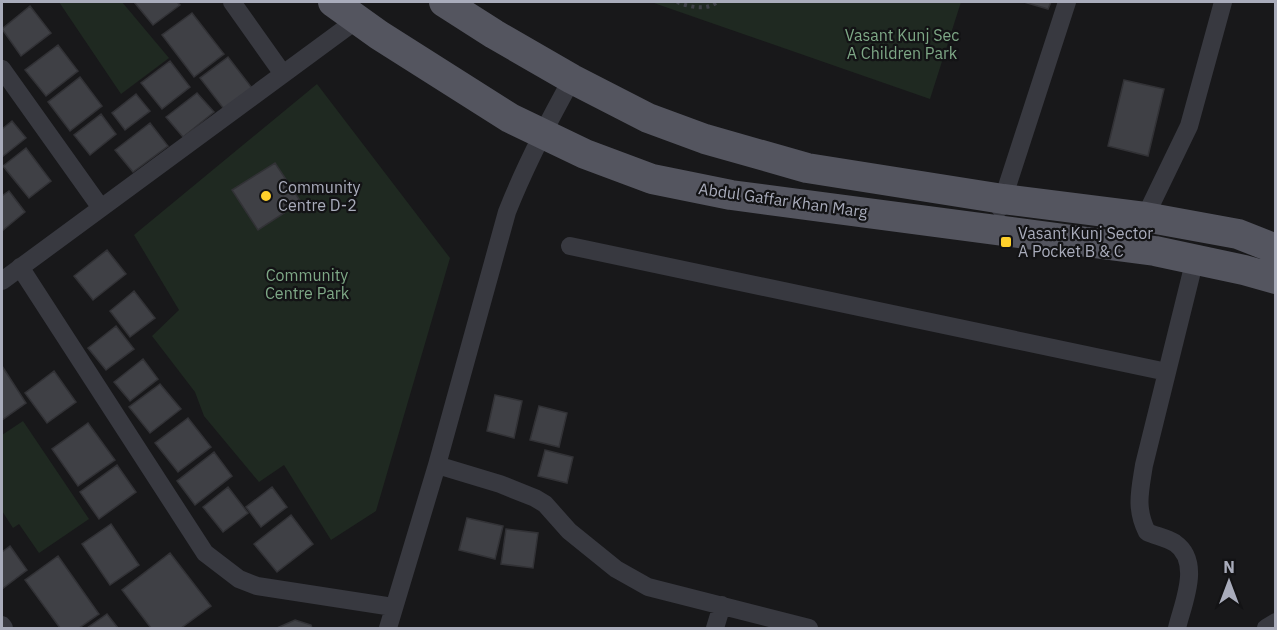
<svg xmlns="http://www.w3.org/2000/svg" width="1277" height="630" font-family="'IBM Plex Sans',sans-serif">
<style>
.green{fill:#1f2921}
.building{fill:#3f4045;stroke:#323236;stroke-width:1.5}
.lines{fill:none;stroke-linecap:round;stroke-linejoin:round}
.path{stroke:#3e4047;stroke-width:4;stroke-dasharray:3 4.5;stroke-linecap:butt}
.minor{stroke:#383940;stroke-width:18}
.primary{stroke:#54555f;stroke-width:30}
.poi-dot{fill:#ffd02b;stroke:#131315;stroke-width:2}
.labels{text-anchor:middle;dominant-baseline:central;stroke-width:4.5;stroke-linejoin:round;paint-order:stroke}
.park-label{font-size:16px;fill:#7ea886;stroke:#131315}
.poi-label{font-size:16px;fill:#a9acbb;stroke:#131315;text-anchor:start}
.street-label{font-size:16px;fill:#a9acbb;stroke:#131315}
</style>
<rect width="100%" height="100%" fill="#18181a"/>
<!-- green -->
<path class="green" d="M59,2H122L169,58L121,94Z
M651,2H961L930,99Z
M317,84L450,258L376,511L331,540L284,465L259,482L204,416L195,392L152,336L179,310L134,235Z
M23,421L89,519L39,553L19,524L13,528L2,511V435Z"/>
<!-- building -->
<path class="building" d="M134,2H177L180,5L153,25Z
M1024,2H1051L1048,9Z
M30,6L51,33L21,56L2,29Z
M192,13L224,54L194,77L162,35Z
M58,45L78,71L46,96L25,70Z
M228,57L252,88L224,109L200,78Z
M170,61L190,87L162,109L141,83Z
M80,77L102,106L70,131L48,102Z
M1124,80L1164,89L1148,156L1108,146Z
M197,93L214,112L183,137L166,117Z
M136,94L150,111L125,130L112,113Z
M101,114L116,134L90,155L74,135Z
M12,121L26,138L2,157V129Z
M150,123L168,146L133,172L115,150Z
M26,148L51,181L29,198L3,166Z
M275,163L301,202L258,230L232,190Z
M9,191L25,212L2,231V196Z
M107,250L126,274L93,300L74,276Z
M134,291L155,318L130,337L110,311Z
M116,326L134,349L106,370L88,348Z
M143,359L158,379L130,401L114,382Z
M2,366L26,403L2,420Z
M54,371L76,402L47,423L25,393Z
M160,384L181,409L150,433L129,407Z
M495,395L522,401L514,438L487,431Z
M539,406L567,413L559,447L530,440Z
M188,418L211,447L178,472L155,443Z
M88,423L115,460L78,486L52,449Z
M545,450L573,457L567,483L538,476Z
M214,452L232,476L195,505L177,481Z
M117,465L136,492L99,519L80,492Z
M228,487L248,513L223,532L203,507Z
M272,487L287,507L261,527L246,507Z
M291,515L313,544L277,572L254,544Z
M467,518L503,526L495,559L459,550Z
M111,524L139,565L110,585L82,544Z
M506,529L538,533L533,568L501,564Z
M10,546L27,570L2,589V552Z
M170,553L211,606L181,628H151L122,590Z
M58,556L99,614L79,628H60L25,580Z
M107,614L118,628H87Z
M295,620L311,625L312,628H277Z"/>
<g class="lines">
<!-- path -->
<path class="path" d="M677,2C689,7 707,11 717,2"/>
<!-- minor -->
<path class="minor" d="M232,2L283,74
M2,69L101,208
M1000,208L1067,2
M1145,217L1189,126L1223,2
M570,246L1167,372
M20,267L205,553L239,579L257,586L393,607
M2,281L358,19
M437,465L500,484L535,498L545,504L569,531L616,569L648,587L809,628
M2,625L4,628
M388,628L437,465L507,212C525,166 548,122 572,79
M715,628L722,605
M1177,628C1183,603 1202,562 1175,543C1167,538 1156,536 1147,532C1135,508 1140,491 1144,465L1195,259
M1266,628L1276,622"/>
<!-- primary -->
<path class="primary" d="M333,2L379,35L510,118L585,154L652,179L731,195L1155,251L1244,270L1276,279
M444,2L494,34L572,79L648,118L705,139L807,168L1003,199L1145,217L1238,234L1276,249"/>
</g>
<!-- markers -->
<g class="poi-dot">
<circle cx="266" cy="196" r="6"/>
<rect x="1000" y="236" width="12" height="12" rx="3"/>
</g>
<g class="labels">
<!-- park labels -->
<g class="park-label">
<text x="902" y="35">Vasant Kunj Sec<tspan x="902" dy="18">A Children Park</tspan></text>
<text x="307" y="275">Community<tspan x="307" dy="18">Centre Park</tspan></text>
</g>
<!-- poi labels -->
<g class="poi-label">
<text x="278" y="187">Community<tspan x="278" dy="18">Centre D-2</tspan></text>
<text x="1018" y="233">Vasant Kunj Sector<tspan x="1018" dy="18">A Pocket B &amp; C</tspan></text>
</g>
<!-- street labels -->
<g class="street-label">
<text transform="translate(783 200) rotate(8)">Abdul Gaffar Khan Marg</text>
</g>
</g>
<!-- border -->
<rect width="1277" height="630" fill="none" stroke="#a9acbb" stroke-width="6"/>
<!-- north arrow -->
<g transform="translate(1229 582)" stroke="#131315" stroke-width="4.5" paint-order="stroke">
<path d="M0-4.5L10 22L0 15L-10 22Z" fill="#a9acbb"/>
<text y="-9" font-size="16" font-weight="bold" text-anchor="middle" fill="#a9acbb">N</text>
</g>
</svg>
